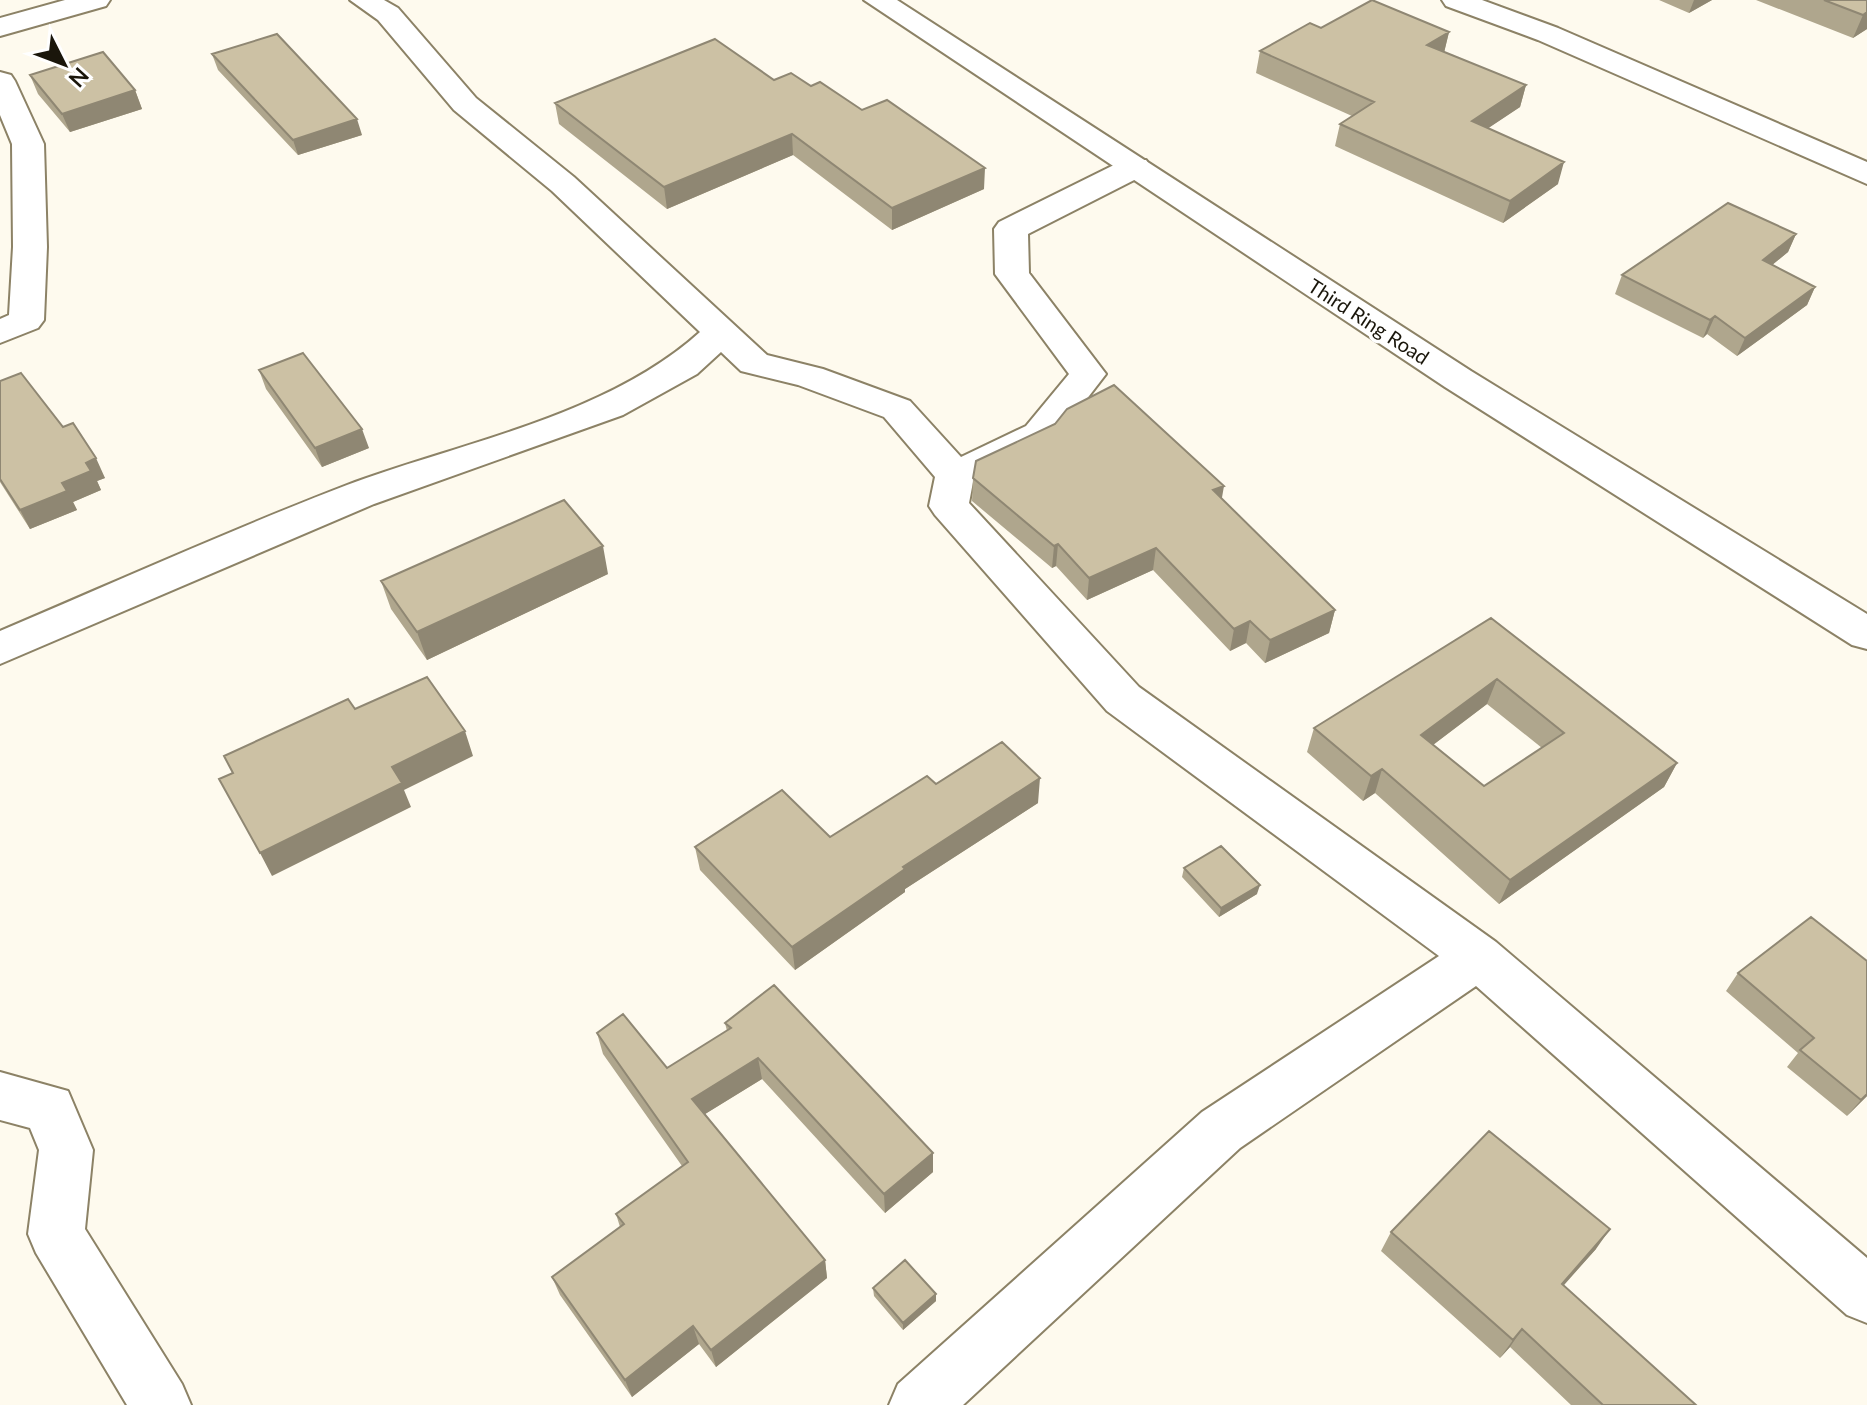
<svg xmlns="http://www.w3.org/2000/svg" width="1867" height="1405" font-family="Lato,sans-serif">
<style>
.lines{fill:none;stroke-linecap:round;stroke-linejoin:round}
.minor-casing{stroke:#8c8266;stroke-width:4}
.tertiary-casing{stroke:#8c8266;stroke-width:4}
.minor{fill:#fff;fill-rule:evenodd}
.tertiary{fill:#fff;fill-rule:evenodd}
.wall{fill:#afa68d;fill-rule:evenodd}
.shaded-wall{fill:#8f8773}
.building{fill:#ccc1a4;stroke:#8f8773;stroke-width:2;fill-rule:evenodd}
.labels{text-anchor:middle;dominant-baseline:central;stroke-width:7;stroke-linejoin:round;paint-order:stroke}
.street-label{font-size:20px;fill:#1a160b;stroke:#fff}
</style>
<rect width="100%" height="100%" fill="#fefaee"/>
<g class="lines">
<!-- minor casing -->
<g class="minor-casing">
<path id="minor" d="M65,0H110L106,6L0,36V18Z
M350,0H384L398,8L476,98L574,177L767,355L823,369L910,401L961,457L1026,426L1069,374L995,274L994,229L999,222L1124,160H1146L1151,167L1146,174L1028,234L1029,273L1106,374L1052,444L973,482L969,503L1139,687L1496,942L1867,1258V1323L1847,1315L1476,986L1240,1148L963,1405H889L898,1384L1202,1112L1439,956L1107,711L935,515L929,506L935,477L884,417L798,385L741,371L721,352L697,374L623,415L374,504L0,664V631C115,582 230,530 347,485C463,442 607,416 700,332L552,191L454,110L378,20Z
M1442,0H1482L1558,28L1867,162V184L1538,40L1446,6Z
M0,72L11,75L15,81L44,144L47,247L44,320L38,328L0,343V319L9,315L13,247L12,144L0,115Z
M0,1072L68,1091L93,1150L85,1229L182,1384L191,1405H127L36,1253L28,1234L39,1150L30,1128L0,1120Z"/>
</g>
<!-- tertiary casing -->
<g class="tertiary-casing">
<path id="tertiary" d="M864,0H897L1471,371L1867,614V649L1852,645L1445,387Z"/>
</g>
<!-- minor -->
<use href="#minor" class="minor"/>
<!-- tertiary -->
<use href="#tertiary" class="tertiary"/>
</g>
<!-- wall -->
<path class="wall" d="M1659,0H1712L1689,13Z
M1756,0H1867V29L1853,38Z
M1321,28L1449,32L1444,52L1526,85L1520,107L1488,128L1558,184L1503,223L1335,146L1340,124L1352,116L1256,73L1260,51Z
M212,54L362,135L298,155L218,70Z
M30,75L135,90L142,109L70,132L38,94Z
M811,86L984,189L892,230L793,155L667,209L559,124L555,103Z
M1796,234L1788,252L1772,265L1815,287L1807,305L1737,356L1707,334L1703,338L1615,294L1622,275Z
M259,370L369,448L322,467L266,389Z
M0,381L63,427L105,478L97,481L101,490L73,502L77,510L30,529L0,482Z
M973,478L1221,499L1335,610L1329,633L1265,663L1246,643L1230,651L1153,570L1087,600L1056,566L1052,568L972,501Z
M608,574L427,660L391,609L381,581Z
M1491,618L1677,763L1664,787L1499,904L1375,793L1363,801L1307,752L1314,728ZM1487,704L1542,748L1484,786L1433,745Z
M936,784L1038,803L905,889V892L795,970L700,870L695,847L830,837Z
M1184,868L1257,894L1219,917L1182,877Z
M1811,917L1867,1096L1847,1116L1787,1067L1798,1053L1726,991L1738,973Z
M725,1023L933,1172L885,1213L762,1079L705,1114L825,1260L827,1278L716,1367L699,1344L632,1397L560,1295L552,1277L620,1227L616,1214L682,1166L603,1054L597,1033L667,1068L727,1031Z
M1391,1232L1596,1249L1563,1285L1696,1405H1571L1510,1347L1500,1358L1381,1251Z
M873,1288L936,1294V1301L903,1330L874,1296Z"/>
<!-- shaded-wall -->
<path class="shaded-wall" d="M1694,0H1712L1689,13Z
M1867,12V29L1853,38L1863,15Z
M1449,32L1444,53L1427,45Z
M1526,85L1520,107L1466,143L1472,121Z
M135,90L142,109L70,132L62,114Z
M357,119L362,135L298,155L293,140Z
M792,134L793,155L667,209L664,187Z
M1564,162L1558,184L1503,223L1510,201Z
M985,168L984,189L892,230V208Z
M1796,234L1788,252L1755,279L1763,260Z
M1815,287L1807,305L1737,356L1745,338Z
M1715,316L1707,334L1703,338L1710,320Z
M362,429L369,448L322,467L315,448Z
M96,458L105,478L97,481L101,490L73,502L77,510L30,529L20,510L62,483L86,463Z
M1224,486L1220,509L1213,490Z
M1058,544L1056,566L1052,568L1054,546Z
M603,546L608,574L427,660L417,632Z
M1156,548L1153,570L1087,600L1089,578Z
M1335,610L1329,633L1265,663L1270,640Z
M1250,621L1246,643L1230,651L1234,629Z
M1497,679L1487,704L1413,760L1421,735Z
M465,731L473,756L404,790L411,807L272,876L260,853L392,767Z
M1677,763L1664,787L1499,904L1510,880Z
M1382,769L1375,793L1363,801L1371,776Z
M1040,778L1038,803L905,889V892L795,970L792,947L903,867Z
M1260,885L1257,894L1219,917L1221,908Z
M758,1058L762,1079L697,1119L692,1099Z
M1867,1094V1096L1847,1116L1861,1100Z
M933,1153V1172L885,1213L884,1194Z
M1610,1229L1596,1249L1549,1302L1562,1284Z
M825,1260L827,1278L716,1367L711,1350Z
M936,1294V1301L903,1330V1323Z
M693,1326L699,1344L632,1397L625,1380Z
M1522,1329L1510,1347L1500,1358L1513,1340Z"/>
<!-- building -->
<path class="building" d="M1372,0L1449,32L1427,45L1526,85L1472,121L1564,162L1510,201L1340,124L1374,102L1260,51L1310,23L1321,28Z
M1824,0H1867V12L1863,15Z
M277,34L357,119L293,140L212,54Z
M715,39L774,80L791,73L811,86L820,82L862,110L887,100L985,168L892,208L792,134L664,187L555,103Z
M103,52L135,90L62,114L30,75Z
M1728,203L1796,234L1763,260L1815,287L1745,338L1715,316L1710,320L1622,275Z
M303,353L362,429L315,448L259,370Z
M21,373L63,427L73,423L96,458L86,463L91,471L62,483L67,491L20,510L0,479V381Z
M1114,385L1224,486L1213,490L1335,610L1270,640L1250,621L1234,629L1156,548L1089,578L1058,544L1054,546L973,478L976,461L1055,424L1067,409Z
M564,500L603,546L417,632L381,581Z
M1491,618L1677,763L1510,880L1382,769L1371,776L1314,728ZM1497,679L1564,733L1484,786L1421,735Z
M427,677L465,731L392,767L402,783L260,853L219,779L233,773L224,756L348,699L355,709Z
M1002,742L1040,778L903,867L905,869L792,947L695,847L782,790L830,837L927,776L936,784Z
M1221,846L1260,885L1221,908L1184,868Z
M1811,917L1867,961V1094L1861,1100L1800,1050L1814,1038L1738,973Z
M774,985L933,1153L884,1194L758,1058L692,1099L825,1260L711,1350L693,1326L625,1380L552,1277L624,1224L616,1214L688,1162L597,1033L623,1014L667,1068L731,1028L725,1023Z
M1489,1131L1610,1229L1562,1284L1696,1405H1603L1522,1329L1513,1340L1391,1232Z
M905,1260L936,1294L903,1323L873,1288Z"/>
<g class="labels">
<!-- street labels -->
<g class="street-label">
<text transform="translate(1369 321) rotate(33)">Third Ring Road</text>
</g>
</g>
<!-- north arrow -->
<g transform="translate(64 64) rotate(132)" stroke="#ffffff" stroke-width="6" paint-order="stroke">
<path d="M0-6L14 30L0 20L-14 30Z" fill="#1a160b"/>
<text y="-12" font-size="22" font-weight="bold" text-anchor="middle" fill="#1a160b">N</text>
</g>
</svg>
